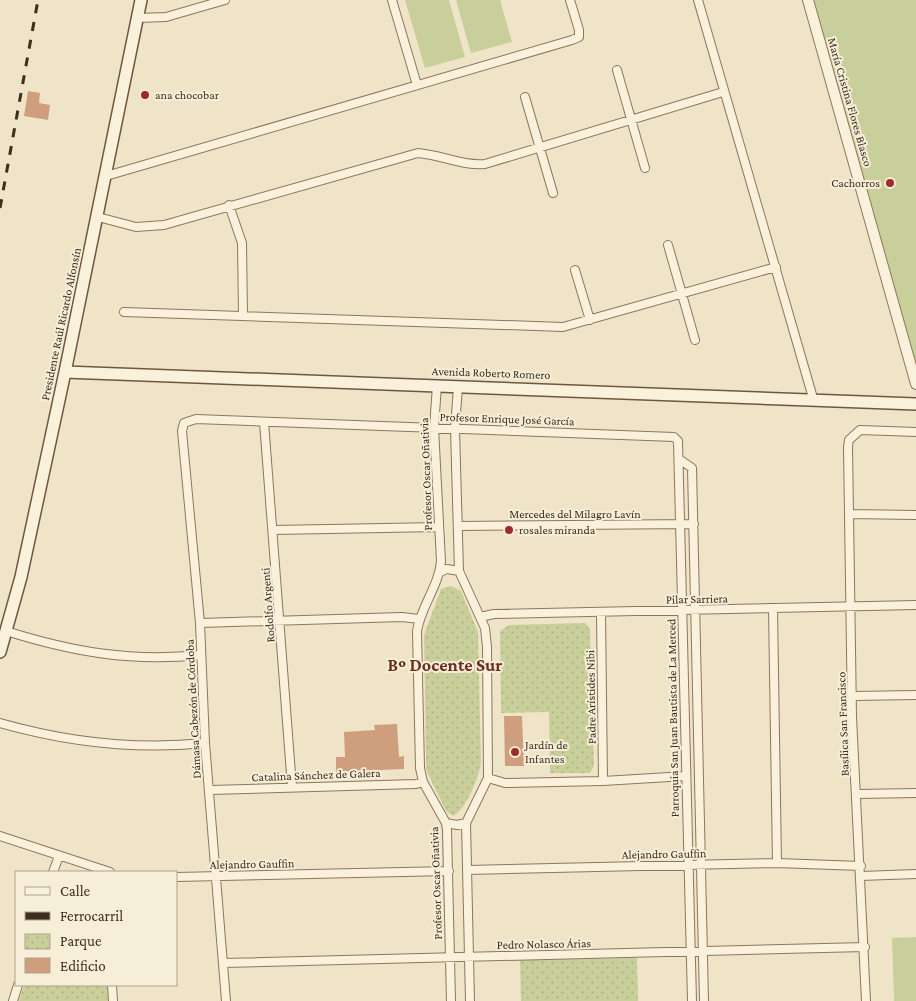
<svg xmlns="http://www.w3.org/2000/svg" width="916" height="1001" font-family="'Crimson Pro',serif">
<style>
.green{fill:#c9cf9b}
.park{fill:url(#park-dots)}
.building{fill:#cf9f7d}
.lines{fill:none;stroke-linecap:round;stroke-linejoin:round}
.minor-casing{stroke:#8d765c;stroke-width:10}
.tertiary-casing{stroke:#8d765c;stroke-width:12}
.secondary-casing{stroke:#6f573f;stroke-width:14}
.minor{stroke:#faf1dc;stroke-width:8}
.tertiary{stroke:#faf1dc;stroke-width:10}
.secondary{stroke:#faf1dc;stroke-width:11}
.rail{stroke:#3d2e20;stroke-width:3;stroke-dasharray:9 9;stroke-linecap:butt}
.poi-dot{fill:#9e2a2b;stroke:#f7eed8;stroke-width:2}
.labels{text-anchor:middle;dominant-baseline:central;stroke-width:4;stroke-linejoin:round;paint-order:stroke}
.poi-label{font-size:12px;fill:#3d2e20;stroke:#f7eed8;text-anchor:start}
.street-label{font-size:12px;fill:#3d2e20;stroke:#f7eed8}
.district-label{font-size:18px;font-weight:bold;fill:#6b2e1e;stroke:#f7eed8}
</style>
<defs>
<pattern id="park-dots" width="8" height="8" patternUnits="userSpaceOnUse" patternTransform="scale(1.25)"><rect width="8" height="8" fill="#c9cf9b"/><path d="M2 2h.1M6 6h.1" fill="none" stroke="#aeb285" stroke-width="1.8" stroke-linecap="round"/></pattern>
</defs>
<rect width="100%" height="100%" fill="#f0e4c8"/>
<!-- green -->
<path class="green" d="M405,0H449L465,57L425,68Z
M456,0H500L512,42L471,53Z
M811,0H916V366Z
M916,937V1001H894L892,938Z"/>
<!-- park -->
<path class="park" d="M451,586L461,591L478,632L481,763C479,777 466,810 453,816L446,811L427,772L426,761L424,635L441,589Z
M585,623L590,629L594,766L590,773H550L549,712L501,713L500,631L509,625Z
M637,958L638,1001H521L520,960Z
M24,985H107L108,1001H19Z"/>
<!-- building -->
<path class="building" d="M28,91L40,93L39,103L50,105L48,120L24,116Z
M504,716H522L524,766H505Z
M397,724L399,757L404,756V769L336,772V757H345L344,732L375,730L374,725Z"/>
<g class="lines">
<!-- minor casing -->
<g class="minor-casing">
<path id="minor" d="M392,0L417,85
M698,0L813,398
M138,18L166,17L225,0
M617,70L645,168
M525,97L553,193
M106,176L572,40L579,37V30L570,0
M229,205L242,243L243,316
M98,217L136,227L164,225L418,153C442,155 462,166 485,164L723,92
M668,245L695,340
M575,270L590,320
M124,312L563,327L776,267
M437,385L434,428L441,561C439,586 421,606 417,631L420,768L423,782L446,823L447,830L451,1001
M458,386L455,429L459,571L485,628L487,647L488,778L466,823L470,1001
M264,422L292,787
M679,459L692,468L704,1001
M850,514L916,515
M458,526L694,524
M273,530L439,527
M440,572L447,569L459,571
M773,608L777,863
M601,612L603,781
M480,617L494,614L916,605
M200,623L402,617L419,619
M6,631C73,652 130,662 201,655
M853,696L916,695
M0,723C67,742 136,750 205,743
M488,778L505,783L603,781L686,776
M210,790L416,784L423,782
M857,794L916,793
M446,823L457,825L466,823
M0,836L110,872
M468,870L777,863L861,866
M53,872L59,856
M861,876L916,874
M176,877L449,871
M223,963L865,947
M112,985L113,1001
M13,1001L18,985
M226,1001L205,743L200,623L182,431L184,423L196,419L674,437L678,441L692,1001
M866,1001L852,717L848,447L849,440L860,430L916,432"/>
</g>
<!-- tertiary casing -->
<g class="tertiary-casing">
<path id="tertiary" d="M808,0L916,384"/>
</g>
<!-- secondary casing -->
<g class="secondary-casing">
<path id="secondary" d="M65,372L916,404
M0,652L21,577L65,372L141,0"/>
</g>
<!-- minor -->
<use href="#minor" class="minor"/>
<!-- tertiary -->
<use href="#tertiary" class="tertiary"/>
<!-- secondary -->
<use href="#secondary" class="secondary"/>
<!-- rail -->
<path class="rail" d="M0,208L38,0"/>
</g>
<!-- markers -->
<g class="poi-dot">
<circle cx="145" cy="95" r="5"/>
<circle cx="890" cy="183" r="5"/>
<circle cx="509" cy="530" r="5"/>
<circle cx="515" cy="752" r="5"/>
</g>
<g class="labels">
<!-- poi labels -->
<g class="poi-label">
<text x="155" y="95">ana chocobar</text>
<text x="880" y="183" text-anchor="end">Cachorros</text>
<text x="519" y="530">rosales miranda</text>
<text x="525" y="745">Jardín de<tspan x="525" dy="14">Infantes</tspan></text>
</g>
<!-- street labels -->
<g class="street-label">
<text transform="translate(850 102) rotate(74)">María Cristina Flores Blasco</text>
<text transform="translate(61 324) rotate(-78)">Presidente Raúl Ricardo Alfonsín</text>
<text transform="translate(491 373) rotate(2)">Avenida Roberto Romero</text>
<text transform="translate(507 419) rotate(2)">Profesor Enrique José García</text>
<text transform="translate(426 474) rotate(-92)">Profesor Oscar Oñativia</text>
<text x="575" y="514">Mercedes del Milagro Lavín</text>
<text transform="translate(697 599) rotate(-1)">Pilar Sarriera</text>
<text transform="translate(268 605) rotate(-94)">Rodolfo Argenti</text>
<text transform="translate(591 697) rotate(-91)">Padre Arístides Nibi</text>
<text transform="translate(193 709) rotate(-93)">Dámasa Cabezón de Córdoba</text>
<text transform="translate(673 718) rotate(-91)">Parroquia San Juan Bautista de La Merced</text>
<text transform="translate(843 724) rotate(-92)">Basílica San Francisco</text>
<text transform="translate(316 775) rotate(-2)">Catalina Sánchez de Galera</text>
<text transform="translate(664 854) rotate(-1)">Alejandro Gauffin</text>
<text transform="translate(252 864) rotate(-1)">Alejandro Gauffin</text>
<text transform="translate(436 883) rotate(-92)">Profesor Oscar Oñativia</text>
<text transform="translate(544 944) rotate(-1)">Pedro Nolasco Árias</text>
</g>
<!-- district labels -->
<g class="district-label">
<text x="445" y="665">Bº Docente Sur</text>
</g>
</g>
<!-- legend -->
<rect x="15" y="871" width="162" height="115" fill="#f7eed8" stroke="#ada18e"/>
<rect x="25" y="887" width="25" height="8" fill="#faf1dc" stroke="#ada18e"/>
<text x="60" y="896" font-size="15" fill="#3d2e20">Calle</text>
<rect x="25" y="912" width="25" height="8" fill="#3d2e20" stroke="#ada18e"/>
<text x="60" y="921" font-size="15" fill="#3d2e20">Ferrocarril</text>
<rect x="25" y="934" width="25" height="15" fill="url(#park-dots)" stroke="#ada18e"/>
<text x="60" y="946" font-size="15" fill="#3d2e20">Parque</text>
<rect x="25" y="958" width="25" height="15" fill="#cf9f7d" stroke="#ada18e"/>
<text x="60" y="971" font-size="15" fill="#3d2e20">Edificio</text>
</svg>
